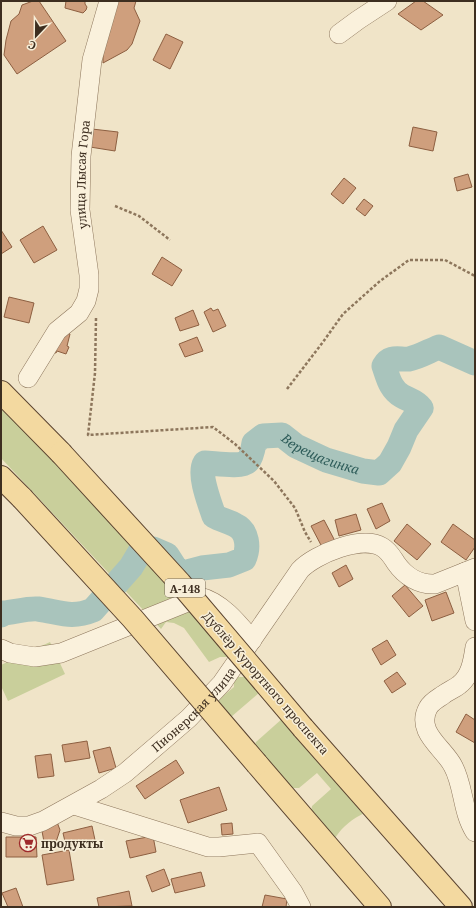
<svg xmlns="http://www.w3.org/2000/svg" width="476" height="908" font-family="'Noto Serif',serif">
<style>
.green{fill:#c9cf9b}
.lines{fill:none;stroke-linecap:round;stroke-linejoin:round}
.river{stroke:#a9c4bc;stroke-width:25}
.building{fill:#cf9f7d;stroke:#8d5f41}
.minor-casing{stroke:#8d765c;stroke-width:20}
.major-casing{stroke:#5b4430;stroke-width:24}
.path{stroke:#8d765c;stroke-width:2.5;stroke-dasharray:3 2;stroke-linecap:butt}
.minor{stroke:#faf1dc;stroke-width:19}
.major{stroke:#f3d9a0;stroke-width:22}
.major-bridge-casing{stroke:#5b4430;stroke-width:24;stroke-linecap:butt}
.major-bridge{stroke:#f3d9a0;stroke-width:22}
.labels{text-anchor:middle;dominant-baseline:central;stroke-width:3;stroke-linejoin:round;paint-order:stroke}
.shield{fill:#f7eed8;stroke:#756857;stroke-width:1}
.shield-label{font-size:11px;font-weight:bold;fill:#3d2e20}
.street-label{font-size:12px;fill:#3d2e20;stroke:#f7eed8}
.poi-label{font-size:12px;font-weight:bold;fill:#3d2e20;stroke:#f7eed8;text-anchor:start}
.water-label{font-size:13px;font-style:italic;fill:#2f5d5a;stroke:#f7eed8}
</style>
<rect width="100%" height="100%" fill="#f0e4c8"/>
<!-- green -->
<path class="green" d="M1,404L161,577L229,657H220L209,662L184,628L174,623L166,622L161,629L1,458Z
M50,642L65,674L8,701L1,686V665Z
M238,677H246L260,692L231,717L217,701L234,687V682Z
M283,718L366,812C351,820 344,825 335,838L311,812L312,806L331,789L317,773L299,788H291L254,746L256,742Z"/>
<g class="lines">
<!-- river -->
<path class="river" id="s1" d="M1,615L4,613C14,612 29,608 38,609C60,612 71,619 93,610L131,567L140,552L146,549H153L167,555L176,569L183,573L202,568L229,565L244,559C249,548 248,531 235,525C228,521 221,520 214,516C210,504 198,474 205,463C214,463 243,468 248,461C252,456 253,449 254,443L263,436L282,435L296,446L326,460L363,471L379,473L390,463L399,447L406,430L421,408C416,401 409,400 402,396C390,389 388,377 384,366C390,355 400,360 409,359C419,357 429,351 439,347L475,363"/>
</g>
<!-- building -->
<path class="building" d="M33,1H39L66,41L17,74L4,55L6,40L11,21L19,14L22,5Z
M66,1H85V4L87,7L86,10L83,13L65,8Z
M117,1H136L134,8L140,21L132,44L127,50L103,63V44Z
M416,1H423L443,15L421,30L398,14Z
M166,34L183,42L170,69L153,60Z
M413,127L437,132L433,151L409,146Z
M92,129L118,132L115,151L90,147Z
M468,174L472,187L457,191L454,178Z
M344,178L356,188L343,204L331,194Z
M364,199L373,206L365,216L356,209Z
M43,226L57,250L34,263L20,240Z
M1,230L12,247L1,254Z
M162,257L182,270L172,286L152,274Z
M9,297L34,303L29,323L4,317Z
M211,308L213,311L218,309L226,326L213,332L204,312Z
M193,310L199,325L180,331L175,318Z
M62,331L70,334L67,346L69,347L66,354L57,351L56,353L52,352Z
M197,337L203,351L185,357L179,344Z
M382,503L390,521L376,529L367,509Z
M356,514L361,530L339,536L335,520Z
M324,520L335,541L322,547L311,526Z
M407,524L431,544L417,560L394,541Z
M453,524L475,540V547L466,560L441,542Z
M346,565L353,579L339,587L332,573Z
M405,585L423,606L409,617L392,596Z
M446,592L454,613L432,621L425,600Z
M387,640L396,655L381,665L372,649Z
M397,672L406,684L392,693L384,681Z
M466,714L475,720V743L456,732Z
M87,741L90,758L65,762L62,745Z
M110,747L116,768L99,773L93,751Z
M51,754L54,776L38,778L35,756Z
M176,760L184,773L145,799L136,786Z
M219,787L227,810L188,823L180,800Z
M57,822L60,830L55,845L45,847L41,826Z
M232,823L233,834L222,835L221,824Z
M92,826L95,840L66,846L63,833Z
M153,836L156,852L130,858L126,841Z
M6,837H36L37,857H6Z
M69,850L74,880L47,885L42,855Z
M164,869L170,885L152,892L146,876Z
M201,872L205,886L175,893L171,879Z
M16,888L23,907H8L2,893Z
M129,891L132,906L99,907L97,898Z
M265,895L287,899L286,907H262Z"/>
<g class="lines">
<!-- minor casing -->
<g class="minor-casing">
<g id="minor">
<path d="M339,34L358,20L387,1"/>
<path id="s2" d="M28,378L57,331L79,313L86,301L89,289V275L80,210L81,156L92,60L109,1"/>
<path d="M465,572L475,621"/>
<path d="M475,647C473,660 471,676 459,685C454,689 448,691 443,695C437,699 431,702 428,708C415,732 444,748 453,766C464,786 462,812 475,832"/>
<path d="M1,649L10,653L35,657L61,653L200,597C221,602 238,623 252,640"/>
<path d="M74,805L208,847H219L258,843L293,892L301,907"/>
<path id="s3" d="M1,822L16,826H29L43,821L101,789L125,773L160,743L189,718L222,683L300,570C315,554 362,535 382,547C389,551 392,557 396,563C405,576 419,585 435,584L475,568"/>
</g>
</g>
<!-- major casing -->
<g class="major-casing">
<path id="major" d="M1,392L61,453
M1,477L22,498
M303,728L461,907
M257,764L380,907"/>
</g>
<!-- path -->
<path class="path" d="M115,206L139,216L170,240
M96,318L95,373L88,435L213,427L235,444L274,481L295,508L305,532L311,542
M287,389L323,342L343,314L380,281L409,260H445L475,276"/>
<!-- minor -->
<use href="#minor" class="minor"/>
<!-- major -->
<use href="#major" class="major"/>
<!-- major-bridge casing -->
<g class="major-bridge-casing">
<path id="major-bridge" d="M61,453L180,583L303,728
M22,498L133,619L257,764"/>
</g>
<!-- major-bridge -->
<use href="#major-bridge" class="major-bridge"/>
</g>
<!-- icons -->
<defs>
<g id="supermarket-ring" transform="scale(0.9)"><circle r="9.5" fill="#f7eed8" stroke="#9e2a2b" stroke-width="1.5"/><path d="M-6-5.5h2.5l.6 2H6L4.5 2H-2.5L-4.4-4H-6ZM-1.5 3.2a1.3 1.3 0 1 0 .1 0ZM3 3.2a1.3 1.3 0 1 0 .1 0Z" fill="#9e2a2b"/></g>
</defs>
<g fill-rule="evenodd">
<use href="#supermarket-ring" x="28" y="843"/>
</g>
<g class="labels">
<!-- shield labels -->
<rect class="shield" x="165" y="579" width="40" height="18" rx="3"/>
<g class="shield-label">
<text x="185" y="588">А-148</text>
</g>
<!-- street labels -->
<g class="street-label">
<text stroke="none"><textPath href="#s2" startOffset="225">улица Лысая Гора</textPath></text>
<text transform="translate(266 683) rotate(49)">Дублёр Курортного проспекта</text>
<text stroke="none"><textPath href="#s3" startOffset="232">Пионерская улица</textPath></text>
</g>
<!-- poi labels -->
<g class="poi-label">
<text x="41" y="843">продукты</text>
</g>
<!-- water labels -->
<g class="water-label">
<text stroke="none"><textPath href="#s1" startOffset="539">Верещагинка</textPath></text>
</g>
</g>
<!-- border -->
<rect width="476" height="908" fill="none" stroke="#3d2e20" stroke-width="4"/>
<!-- north arrow -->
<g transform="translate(36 36) rotate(202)" stroke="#f7eed8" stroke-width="3" paint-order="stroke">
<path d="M0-3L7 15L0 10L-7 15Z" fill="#3d2e20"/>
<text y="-6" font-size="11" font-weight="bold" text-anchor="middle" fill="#3d2e20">С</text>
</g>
</svg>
